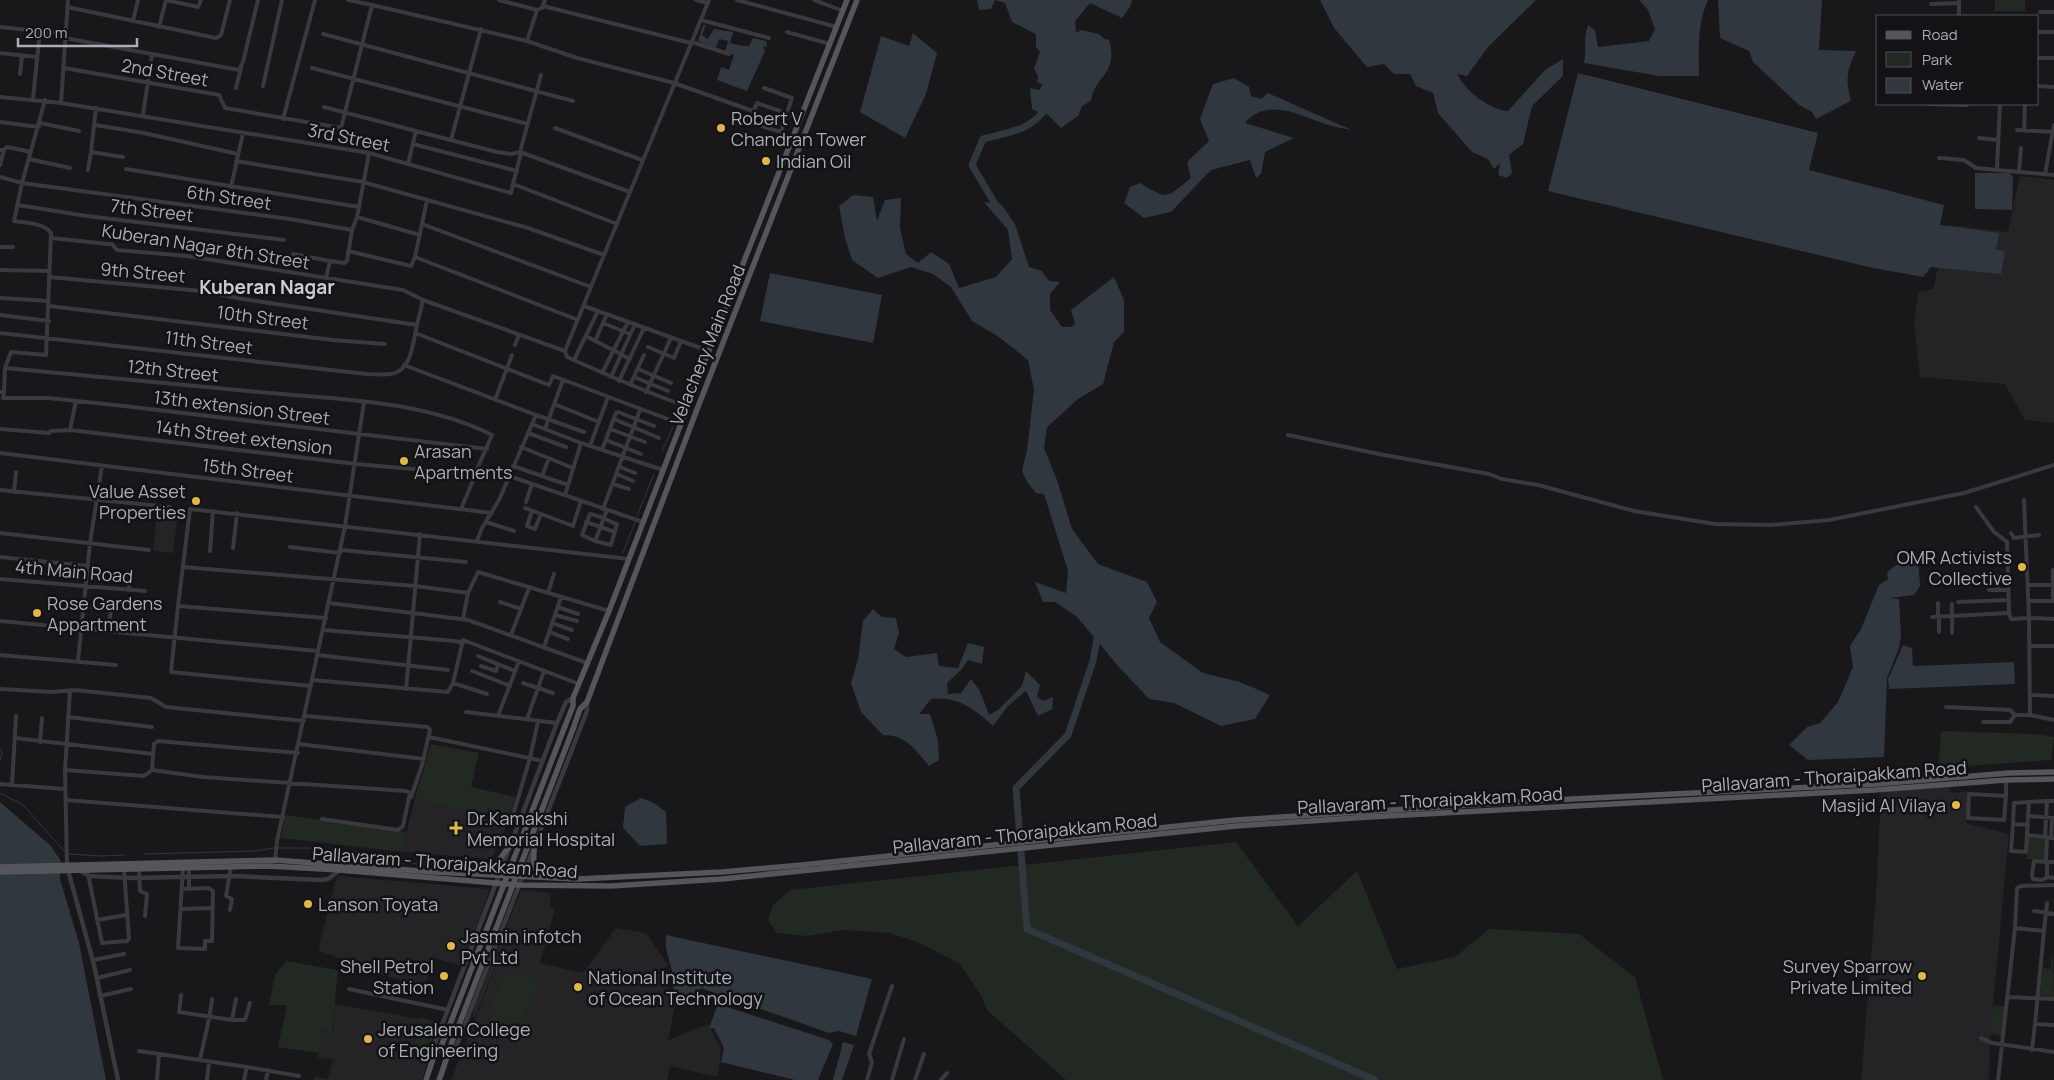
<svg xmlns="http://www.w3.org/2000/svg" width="2054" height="1080" font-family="Manrope,sans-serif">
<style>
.built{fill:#242426}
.green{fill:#222923}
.water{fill:#31373e}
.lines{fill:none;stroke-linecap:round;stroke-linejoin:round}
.stream{stroke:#31373e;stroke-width:1}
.river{stroke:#31373e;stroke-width:7}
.minor{stroke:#39393e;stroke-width:4}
.tertiary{stroke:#39393e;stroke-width:4.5}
.primary{stroke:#55565c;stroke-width:5.5}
.primary-bridge{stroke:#55565c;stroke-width:5.5}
.poi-dot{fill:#e0b749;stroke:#131214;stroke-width:2}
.labels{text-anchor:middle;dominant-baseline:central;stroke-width:5;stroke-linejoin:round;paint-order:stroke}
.street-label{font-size:18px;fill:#abaeb8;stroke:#131214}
.poi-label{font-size:18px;fill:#abaeb8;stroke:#131214;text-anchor:start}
.neighbourhood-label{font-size:19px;font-weight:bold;fill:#cbcdd4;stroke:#131214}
</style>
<rect width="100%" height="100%" fill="#181719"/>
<!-- built -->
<path class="built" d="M2020,176L2054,180V423L2025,420L2005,384L1920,377L1914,321L1919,292L1933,289L1948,225L2008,232Z
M157,509L178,512L173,553L153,551Z
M1950,787L1951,793L1967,791L1966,823L2009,834L1990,1038L1989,1080H1861L1876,896L1881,791Z
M414,802L510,817L492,859L402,852Z
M337,876L490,889L463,966L434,958L425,986L342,965V959L319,951L320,941Z
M526,890L551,893L550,907L555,909L540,963L583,973L616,928L646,933L668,965L658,972L676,1000L668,1040L708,1024L721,1049L718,1077L670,1066L667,1080H451Z
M334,1004L420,1019L414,1045L432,1050L422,1080H313L314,1076L328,1079L333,1059L318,1058L323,1030L333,1031Z"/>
<!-- green -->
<path class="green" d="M1995,0H2025V11H1995Z
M1941,731L2036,734L2054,737L2051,760L1938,768Z
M431,744L479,753L471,787L516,797L510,817L414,802Z
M285,815L407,832L402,852L281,838Z
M2028,837L2046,838L2044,860L2026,859Z
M1236,842L1298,926L1357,871L1397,969L1455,957L1489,929L1579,934L1635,977L1663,1080H1066L988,1011L980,994L960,964L922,944L890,933L843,930L807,936L777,933L768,920L773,905L790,890Z
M526,890L475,1017H473L474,1008L521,891Z
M2053,951L2054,997L2040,996L2043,968L2050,969Z
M286,961L338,970L332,1031L323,1030L319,1053L278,1047L287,1005H269L275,975Z
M518,972L541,981L534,985L537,991L524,1013L535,1030L490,1020L489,1014L501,980Z
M1993,1005L2005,1007L2001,1036L1990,1034Z
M420,1018L439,1022L429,1050L414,1048Z"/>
<!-- water -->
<path class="water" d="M977,0H1132L1130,7L1122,18L1090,3L1075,21L1076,33L1081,30L1099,34L1105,39L1109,40C1119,75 1095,74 1091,101L1082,106L1078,116L1061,128L1047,114H1042L1032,109L1030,88L1040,90L1042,84L1037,82L1038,76L1034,68L1040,52L1036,47V34L1012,22L1005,3L995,0L991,9L979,10Z
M1320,0H1536L1488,47L1467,76L1458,74C1462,89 1492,111 1508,111L1545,70L1563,59V76L1532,106L1523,144L1509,155L1512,173L1507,178L1498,175L1500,163L1494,169L1488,159L1472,152L1438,113L1433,93L1416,86L1410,74H1394L1384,64L1367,67L1334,28Z
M1639,0H1708C1697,23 1699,51 1699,76H1659L1584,63C1587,48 1583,38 1588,25L1595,30L1598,47L1649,41L1655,29L1648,10Z
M1718,0H1822L1819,50L1856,51C1847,71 1845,79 1851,101L1816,119L1812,112L1799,105L1753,62L1749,51L1720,38Z
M703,25H706L702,35L708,39L714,29L733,32L730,43L744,46H749L753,38L766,41L767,47L763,46L765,51L747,91L717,80L721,67L729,70L734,55L725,52L728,41L719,39L716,48L698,41Z
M913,33L937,53L926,94L905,138L860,112L881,36L909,46Z
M1578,73L1818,133L1809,170L1944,205L1940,225L1999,233L1996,249L2005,252L2001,274L1931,267L1923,277L1873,268L1548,191Z
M1234,78L1249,87L1251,96L1261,99L1268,93L1352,130C1343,128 1334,127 1325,124C1300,115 1267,97 1245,123L1294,138L1265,152L1261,174L1256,178L1250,160L1211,170L1171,212L1144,218L1124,203L1130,187L1140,183C1169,200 1165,199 1191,178L1187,162L1209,141L1200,119L1213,84Z
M1975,173H2010L2013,177L2012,210L1975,209Z
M853,195L873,197L877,221L885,200L901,198L900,228L906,254L918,263L931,252L949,264L959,288L996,277L1012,259L1008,230L984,202L1001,204L1015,224L1029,267L1042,271L1049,281L1060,282L1050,294V310L1062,327H1071L1075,324L1071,310L1114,277L1124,300V332L1114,342L1103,384L1078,399L1047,427L1044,448L1057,480L1072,529L1098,564L1147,582L1157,602L1149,618L1160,642L1203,673L1240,682L1270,695L1255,719L1221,726L1174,703L1149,699L1119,667L1076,616L1055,602H1043L1035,582L1066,593L1068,571L1044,494L1036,493L1027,482L1022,471L1027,450L1034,390L1028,360L999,337L972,321L951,287L933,274L911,267L878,278L852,260L845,238L839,206Z
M770,273L882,295L873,343L760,321Z
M1918,557L1920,586L1914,595L1889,598L1899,599L1901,636L1899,648L1887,678L1884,757L1808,760L1789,745L1807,727L1820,723L1838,702L1853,667L1850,646L1861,629L1879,585L1888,579L1887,572L1902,561Z
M873,609L882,617L896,618L899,633L894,649L906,657L937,653L939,666L958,668L968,643L984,647L982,664L968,660L961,670L947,683L948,694L961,693L971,679L980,691L989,715L998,710L1022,686L1026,671L1040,685L1037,697L1043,701L1053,697L1052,709L1038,716L1026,691L1008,706L993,726C975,709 957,696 931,699L919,714H930L938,740L939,760L929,766C915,749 906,735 883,735L861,712L851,683L858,659L863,621Z
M1903,645L1912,648L1913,666L2014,662L2015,684L1889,689L1888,679Z
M641,798L654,803L666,812L667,844L640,846L623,828L625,807Z
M0,802L51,846L61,861L60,879L79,943L106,1080H0Z
M666,935L872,979L856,1036L839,1031L829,1033L701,988L694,1000L677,997L671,983L672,971L666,948Z
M718,1004L829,1040L833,1044L818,1080H795L721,1062L724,1048L714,1028H709Z
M843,1042L854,1045L842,1080H833Z"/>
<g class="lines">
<!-- stream -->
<path class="stream" d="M662,451L673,427
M637,516L654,474
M623,553L635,522
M0,749L2,754L0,760
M0,793L23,805L65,852
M506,846L508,841
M69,854L102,856L124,855
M144,854L256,851L272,848H312L358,852L399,863L486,867"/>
<!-- river -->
<path class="river" d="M998,209L972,165L983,139C1009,132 1032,131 1047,106
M1098,633L1093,661L1068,735L1016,788L1027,929L1375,1080"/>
<!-- minor -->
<path class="minor" d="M166,0L198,7L201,0
M499,0L537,10L542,8L545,0
M696,0L708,3
M737,0L837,27
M814,0L843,11
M1959,0V16
M1931,4L1959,3
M372,5L527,41
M543,6L691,43
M67,7L216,38L221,35L230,0
M537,10L527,41L577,58L674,83L753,111
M2040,12H2054
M701,20L769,38
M133,21L138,0
M0,27L66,34
M159,27L166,0
M787,32L830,44
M2038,32H2054
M323,34L573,101
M65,38L239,70L243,62L258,0
M692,42L729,54
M0,53L37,57
M2038,58H2054
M64,68L219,95L225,108L341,128L372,5L348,0
M312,68L528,124
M20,74L22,56
M263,86L282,0
M2038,86L2054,87
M236,88L241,68
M764,88L792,98L781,132L749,122L757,103L800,118
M0,97L61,103L369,153L511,193L513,184L617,224
M33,99L40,31
M61,103L68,0
M1928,104L1967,105V104
M324,107L416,131L408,164
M96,108L91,152L123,157
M143,115L152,54
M283,119L315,0
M0,122L39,127
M40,123L79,131
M95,125L144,133L238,154
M555,128L642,160
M2017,130L2053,132
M2024,130L2025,104
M416,131L497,152L511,154L520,152L630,192
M1979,138L1998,140
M451,140L481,29
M413,144L517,171
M0,150H4L7,147L31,152
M520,152L541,75
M1939,158L1964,160L1976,168L2054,175
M29,159L70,168
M236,161L363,182L528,228L604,255L709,0
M0,165L4,150
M1997,168L2000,104
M126,169L359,207L357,217
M88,170L91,152
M2019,171L2021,148
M2045,174L2054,125
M0,177L22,183L290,219L352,230L357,217L420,235
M513,184L521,153
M231,187L243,133
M18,205L87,216L284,240
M359,207L369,153
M422,224L591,287
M51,238L108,244H112L117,250L187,256L403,290L423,300L565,351
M0,247H13
M348,251L411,266L415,257L427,200
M293,254L330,261
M415,257L578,320
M0,270L49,271
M326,278L330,261L344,263L347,261L352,230
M0,298L49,301
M49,306L333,340L385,344
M584,306L709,351
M0,315L49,321
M603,323L630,334
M417,325L423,300
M0,333L367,374C375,374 383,375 391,374C412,371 413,342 417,325L243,299L201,291L49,277
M415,333L549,385L553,376L681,424
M586,336L630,359
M595,341L607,314
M515,345L519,335
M648,347L674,358L681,341
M565,351L567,357C607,375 646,392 688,407
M565,351L604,255
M574,360L598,311
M404,365L536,415L499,500L482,528L477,541
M5,368L11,352L46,355L51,233C45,223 25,223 14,221L22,183L45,100
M638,369L671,383
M602,373L628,322
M611,377L635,324
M634,377L668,391
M619,381L644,328
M630,385L644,355
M0,392H4L3,398H48L124,406L487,449
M4,392L5,368C93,376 182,385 270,393C344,400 425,401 492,435L474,476
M646,392L671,338
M495,400L512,355
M76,401L70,430L356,464L470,474L473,475L474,478L461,509
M554,404L599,422
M536,415L584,432
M614,419L659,438
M532,424L581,443L663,470
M0,429L49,433L51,431L70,430
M545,429L563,380
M610,429L645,442
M528,433L566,447
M1288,435L1379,454L1489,474L1502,479L1538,485L1634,511L1715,524L1771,525L1829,520L1964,493L2054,465
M606,440L641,454
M590,446L608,397
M521,447L573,468
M602,450L616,413L618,412L654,426
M0,453L492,513
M513,466L568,485
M620,467L635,473
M617,474L633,481
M509,476L643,522
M542,476L549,458
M613,484L629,489
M0,490L170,507
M14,492L16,472
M565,495L581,443
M526,502L532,484
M1976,507L1994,532L2007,542L2009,613
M525,508L541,514L535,529L527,526L532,511
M603,509L640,410
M541,514L573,526L581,501
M486,522L514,531
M586,522L615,532
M0,533L149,550
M2011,533L2014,538L2039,535
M420,534L413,613L468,620L587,663
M595,541L611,545L617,524H616C608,520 598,515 590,514L582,535L595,541C599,531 603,520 607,510
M290,547L340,553
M233,548L237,513
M341,550L466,562
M210,551L213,511
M0,557L88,566
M183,567L415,586L468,593L478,572L609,611
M2053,570V601
M1985,576H2008
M1997,576L1998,590
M0,579L145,591
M2028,585H2053
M129,590L130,570
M1989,590H2008
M548,593L554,574
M2028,601H2054
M500,602L521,609
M1958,602L2009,600
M329,603L413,613L406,689
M1952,604V633
M84,606L111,609L109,624H98L97,630
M178,606L190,509L629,559
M558,607L578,614
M555,615L577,621
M1938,616V603
M1932,617L2009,613L2011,619L2029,618L2024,500
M463,619L468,593
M0,621L318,651
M552,623L572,630
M323,630L455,641L463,643
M549,632L568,639
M1939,632V616
M511,635L529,588
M2030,646H2054
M544,647L561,597
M0,655L116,665
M317,655L448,670
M478,656L515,671
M78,661L90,543L102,466
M481,666L496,671L498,664
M472,671L510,686
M312,680L448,692L453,683L463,640L579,684
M453,683L487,694
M523,683L553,693
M311,686L171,672L178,606L326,618
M0,689L52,692L75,690L151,698L166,707L304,721
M2030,695L2054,696
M1946,707L2010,710L2015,715H2030L2054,720
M466,712L557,723
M2030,715L2029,618L2054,619
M305,716L428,727L430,730L422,765L411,797
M498,716L519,661
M68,717L152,727
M527,719L544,671
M1983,722H2010L2015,715
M429,737L543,761
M15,738L153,754
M40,742L42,718
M299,744L424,759
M65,770L144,776L152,770
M152,770L203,777L406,791L410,793L403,826L398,830L322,819
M152,770L154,744L158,741L298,753
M2006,780V796L1969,794L1968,818L2004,820L2006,796
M0,784L65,789
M12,785L16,716
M66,800L283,817
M2029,802L2047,801
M513,815L530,758L538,721
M2054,818L2028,816L2027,835L2054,838
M2013,824L2014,803L2029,802L2028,816
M2027,835L2026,852L2011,851L2013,824L2028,825
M2045,837L2047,801H2054
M2047,837L2046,862H2054
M2051,837L2052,818
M275,861L277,841L345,526L364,402
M2046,862L2034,861L2032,875L2033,879L2042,880L2048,877
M2047,862V877L2054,878
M67,865L65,770L70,691
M139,869L140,891L147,894L145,916
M88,874L102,943L127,941L129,939L124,869
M182,889L209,888L213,891L212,941H205V949L178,948L183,868
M189,889V868
M181,909L212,908
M230,910L232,899L226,896L231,867
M2034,911L2054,914
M97,920L126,915
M2015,928L2017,888L2021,886L2054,885
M2044,931L2047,903
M93,960L124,954
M97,978L130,970
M349,989L448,1010
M181,995L179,1012L232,1020H245L250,1003
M100,996L131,989
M2008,997L2054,999
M232,1020L236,999
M1981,1038L1992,1043L2054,1052
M2032,1050L2035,1024
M139,1051L247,1067L244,1080
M200,1060C204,1039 210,1020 212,999
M247,1067L299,1076
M157,1080L159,1054
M207,1080L209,1061
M266,1080L268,1070
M867,1080L872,1062L869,1054L892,986
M892,1080L904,1039
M915,1080L924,1054
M941,1080L947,1073
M1998,1080L2015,928L2044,931L2035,1024L2054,1025"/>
<!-- tertiary -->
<path class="tertiary" d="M68,870L94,965L118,1080
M79,870L89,876L129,878L234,876L321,880L328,879L340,870
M434,1056V1046L557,723L566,702L573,698
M447,1059L455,1050L587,711V702"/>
<!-- primary -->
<path class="primary" d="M565,726L573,706V698L609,611L722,317L847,0
M573,729L580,709L587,702L696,412L857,0
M535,843C534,854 531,865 539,874L576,875
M0,867L275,860L434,872L577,879L722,872L802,865L1236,820L1532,801L1875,784L2009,773L2054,772
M486,870L493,869L507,849L509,847
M0,872L269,866L339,870L519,885L611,886L722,879L1236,826L1369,817L1874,790L2006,780L2054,779
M426,1080L434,1056L440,1049L449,1027
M439,1080C446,1063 449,1046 457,1030"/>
<!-- primary-bridge -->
<path class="primary-bridge" d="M449,1027L565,726
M457,1030L573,729"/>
</g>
<!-- markers -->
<g class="poi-dot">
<circle cx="721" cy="128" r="5"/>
<circle cx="766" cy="161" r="5"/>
<circle cx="404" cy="461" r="5"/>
<circle cx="196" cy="501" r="5"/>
<circle cx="2022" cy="567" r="5"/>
<circle cx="37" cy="613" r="5"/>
<circle cx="1956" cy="805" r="5"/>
<path d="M453.5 820.5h5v5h5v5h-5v5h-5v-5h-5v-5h5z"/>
<circle cx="308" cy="904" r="5"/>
<circle cx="451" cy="946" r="5"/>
<circle cx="444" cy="976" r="5"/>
<circle cx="1922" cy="976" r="5"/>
<circle cx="578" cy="987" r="5"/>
<circle cx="368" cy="1039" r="5"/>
</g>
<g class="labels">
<!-- street labels -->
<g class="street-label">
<text transform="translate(165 72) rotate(10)">2nd Street</text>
<text transform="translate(349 137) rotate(11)">3rd Street</text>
<text transform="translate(229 197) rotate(8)">6th Street</text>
<text transform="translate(152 210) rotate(7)">7th Street</text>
<text transform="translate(206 246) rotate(9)">Kuberan Nagar 8th Street</text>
<text transform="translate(143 272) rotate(5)">9th Street</text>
<text transform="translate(263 317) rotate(7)">10th Street</text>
<text transform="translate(209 342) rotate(7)">11th Street</text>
<text transform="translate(707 345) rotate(-68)">Velachery Main Road</text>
<text transform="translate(173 370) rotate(6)">12th Street</text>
<text transform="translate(242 407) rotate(7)">13th extension Street</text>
<text transform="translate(244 437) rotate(7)">14th Street extension</text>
<text transform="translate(248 470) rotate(7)">15th Street</text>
<text transform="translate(74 571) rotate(5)">4th Main Road</text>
<text transform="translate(1834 776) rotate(-4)">Pallavaram - Thoraipakkam Road</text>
<text transform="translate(1430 800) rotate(-3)">Pallavaram - Thoraipakkam Road</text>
<text transform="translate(1025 833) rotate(-6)">Pallavaram - Thoraipakkam Road</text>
<text transform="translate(445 862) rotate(4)">Pallavaram - Thoraipakkam Road</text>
</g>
<!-- poi labels -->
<g class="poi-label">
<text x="731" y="118">Robert V<tspan x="731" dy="21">Chandran Tower</tspan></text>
<text x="776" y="161">Indian Oil</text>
<text x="414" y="451">Arasan<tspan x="414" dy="21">Apartments</tspan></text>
<text x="186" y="491" text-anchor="end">Value Asset<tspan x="186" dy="21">Properties</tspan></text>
<text x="2012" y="557" text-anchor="end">OMR Activists<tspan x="2012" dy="21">Collective</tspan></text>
<text x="47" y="603">Rose Gardens<tspan x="47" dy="21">Appartment</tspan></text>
<text x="1946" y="805" text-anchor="end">Masjid Al Vilaya</text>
<text x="467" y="818">Dr.Kamakshi<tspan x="467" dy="21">Memorial Hospital</tspan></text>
<text x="318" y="904">Lanson Toyata</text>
<text x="461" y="936">Jasmin infotch<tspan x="461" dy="21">Pvt Ltd</tspan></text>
<text x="434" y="966" text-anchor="end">Shell Petrol<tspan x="434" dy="21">Station</tspan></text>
<text x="1912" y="966" text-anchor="end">Survey Sparrow<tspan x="1912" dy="21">Private Limited</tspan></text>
<text x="588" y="977">National Institute<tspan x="588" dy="21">of Ocean Technology</tspan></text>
<text x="378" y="1029">Jerusalem College<tspan x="378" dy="21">of Engineering</tspan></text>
</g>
<!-- neighbourhood labels -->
<g class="neighbourhood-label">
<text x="267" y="287">Kuberan Nagar</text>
</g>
</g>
<!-- legend -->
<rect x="1876" y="15" width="162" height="90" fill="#131214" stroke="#505056"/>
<rect x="1886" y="31" width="25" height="8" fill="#55565c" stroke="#505056"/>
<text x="1922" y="40" font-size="15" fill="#abaeb8">Road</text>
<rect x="1886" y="52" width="25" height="15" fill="#222923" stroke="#505056"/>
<text x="1922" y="65" font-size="15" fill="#abaeb8">Park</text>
<rect x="1886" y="78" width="25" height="15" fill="#31373e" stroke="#505056"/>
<text x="1922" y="90" font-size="15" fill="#abaeb8">Water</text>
<!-- scale -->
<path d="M18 38v8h119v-8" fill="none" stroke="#abaeb8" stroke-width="2.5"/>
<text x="25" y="38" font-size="15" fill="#abaeb8" stroke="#131214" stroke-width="4" paint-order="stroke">200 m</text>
</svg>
